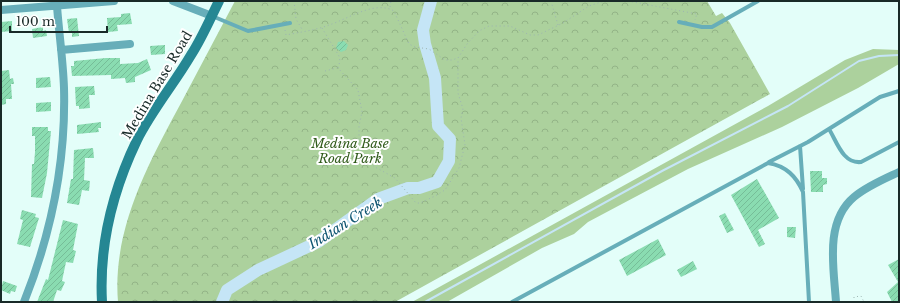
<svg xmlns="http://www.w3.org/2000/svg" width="900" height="303" font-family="'Libre Baskerville',serif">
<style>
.grass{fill:#acd19d}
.park{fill:url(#park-crowns)}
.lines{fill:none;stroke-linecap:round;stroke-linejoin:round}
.stream{stroke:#c5e5f6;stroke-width:2}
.river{stroke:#c5e5f6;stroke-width:12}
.building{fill:url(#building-hatch)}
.path{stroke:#9db5b1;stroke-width:1;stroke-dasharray:1 3;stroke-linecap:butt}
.lane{stroke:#67aeb9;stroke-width:4}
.street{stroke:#67aeb9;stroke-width:8}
.secondary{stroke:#258793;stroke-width:10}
.labels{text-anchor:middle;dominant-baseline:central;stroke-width:4;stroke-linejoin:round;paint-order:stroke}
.street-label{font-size:13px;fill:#192a28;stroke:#fff}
.park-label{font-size:13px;font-style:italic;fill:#2f5a19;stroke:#fff}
.water-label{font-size:14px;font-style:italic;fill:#105672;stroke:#fff}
</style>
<defs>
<pattern id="park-crowns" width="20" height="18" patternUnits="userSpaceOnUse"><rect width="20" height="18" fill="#acd19d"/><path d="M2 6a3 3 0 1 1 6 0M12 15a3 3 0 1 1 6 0" fill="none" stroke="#93b487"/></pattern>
<pattern id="building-hatch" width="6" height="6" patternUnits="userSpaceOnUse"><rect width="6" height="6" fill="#8adcb1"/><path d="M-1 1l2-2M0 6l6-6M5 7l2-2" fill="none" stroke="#76bd98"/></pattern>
</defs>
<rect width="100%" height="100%" fill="#e3fef9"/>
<!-- grass -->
<path class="grass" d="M873,49L899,50V64L858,88L782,127L688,169L620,205L588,222L574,234L542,248L447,302H412L768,106L845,60Z"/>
<!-- park -->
<path class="park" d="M235,1H707L716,16L722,13L730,23L770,94L395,302H118C112,230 148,164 181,103C199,69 217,35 235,1Z"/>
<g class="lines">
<!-- stream -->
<path class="stream" d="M425,302L662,171L788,106L859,61L879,56L899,55"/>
<!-- river -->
<path class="river" d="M222,302L227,290L258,270L318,242L378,199L408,188H419L437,182L449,161L450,139L438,126L435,78L425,44L423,30L431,1"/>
</g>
<!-- building -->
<path class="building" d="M130,13L132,24L117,25L118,31L108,32L107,18L121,17V14Z
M77,18L79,36L72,37V33H69L67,19Z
M12,21V31L1,32V22Z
M43,27V31L46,30L47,36L33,38L32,29Z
M344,41L348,45L346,50L341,52L336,48L338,42Z
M165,45V54L151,55L150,46Z
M106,58H120V64L138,63L147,59L151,70L135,77V82L126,83L125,78L111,79V75L72,76L71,66H74V61Z
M9,70L10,79L13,78L14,84H11L12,99H6V104L1,105V71Z
M50,77L51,87L36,88V78Z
M94,86L95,95H89L90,108L79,109V106H76L75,87Z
M51,102V111L36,112V103Z
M101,122V128H98L99,132L77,134V125Z
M32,127H48V131H51L47,173L42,198L31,197L32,164H34L35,152V136H32Z
M93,148L94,158H85L84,180L90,181L89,191L82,190L79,205L67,203L71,179H73L74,150Z
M810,171H822V178H827V184L823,185V192H811Z
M757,179L779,218L758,230L765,244L759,247L731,195Z
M22,210L36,214L35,217L39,218L30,247L17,244L23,220L20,219Z
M725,213L734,230L727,233L719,216Z
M63,220L78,224L73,250L76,251L73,263L66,262L62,281L65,282L61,291L57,290L53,302H37L46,279L48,280Z
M787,227H796L795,238L787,237Z
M658,239L666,255L627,276L619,260Z
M899,259V302H892L887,292L898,282L888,265Z
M693,261L697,269L681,277L677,270Z
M3,281L17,286L15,292L11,291L10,294L1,290Z"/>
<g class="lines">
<!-- path -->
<path class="path" d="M294,1L296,19L303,31
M551,1L558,25
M628,1L697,14L695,20
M390,7L391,1
M322,28L339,56L340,61L338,68L358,90L362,112L359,126V146L365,159L375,167L395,178L416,203H420L435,196L445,190L459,168L465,145L461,118L463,109L458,93V60
M285,30L286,35C301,32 316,30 329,25C348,19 375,0 394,11L409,44L415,47L429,49L445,60H452L458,58L467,44L479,31L489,26H510L530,35H538L563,23L589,6L604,1
M325,71L337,68
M854,302V297L861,296L864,302"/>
<!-- lane -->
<path class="lane" d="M212,16L248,31L290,23
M679,22L702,27H712L758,1
M829,129C837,142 843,164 861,162L899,142
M800,146L803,189
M769,162L808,142L880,97L899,91
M512,302L768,163C786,166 796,176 803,192L809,302"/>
<!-- street -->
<path class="street" d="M173,1L212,16
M1,10L114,1
M61,50L130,44
M24,302C52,232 66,163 64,88C63,60 59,33 57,6
M836,302C834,269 824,222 854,197C867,186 884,179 899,172"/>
<!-- secondary -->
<path class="secondary" d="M102,302C99,246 113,190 137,140C152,110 174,84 191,55C202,38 210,19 219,1"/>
</g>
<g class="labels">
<!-- street labels -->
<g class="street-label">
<text transform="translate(157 85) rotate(-59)">Medina Base Road</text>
</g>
<!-- park labels -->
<g class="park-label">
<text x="350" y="143">Medina Base<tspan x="350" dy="15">Road Park</tspan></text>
</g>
<!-- water labels -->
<g class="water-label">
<text transform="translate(345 223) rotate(-32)">Indian Creek</text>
</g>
</g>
<!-- border -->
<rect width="900" height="303" fill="none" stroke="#192a28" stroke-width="4"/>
<!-- scale -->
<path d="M10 26v6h97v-6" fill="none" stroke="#192a28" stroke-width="2"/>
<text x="16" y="26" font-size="12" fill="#192a28" stroke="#ffffff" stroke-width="3" paint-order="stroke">100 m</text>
</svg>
